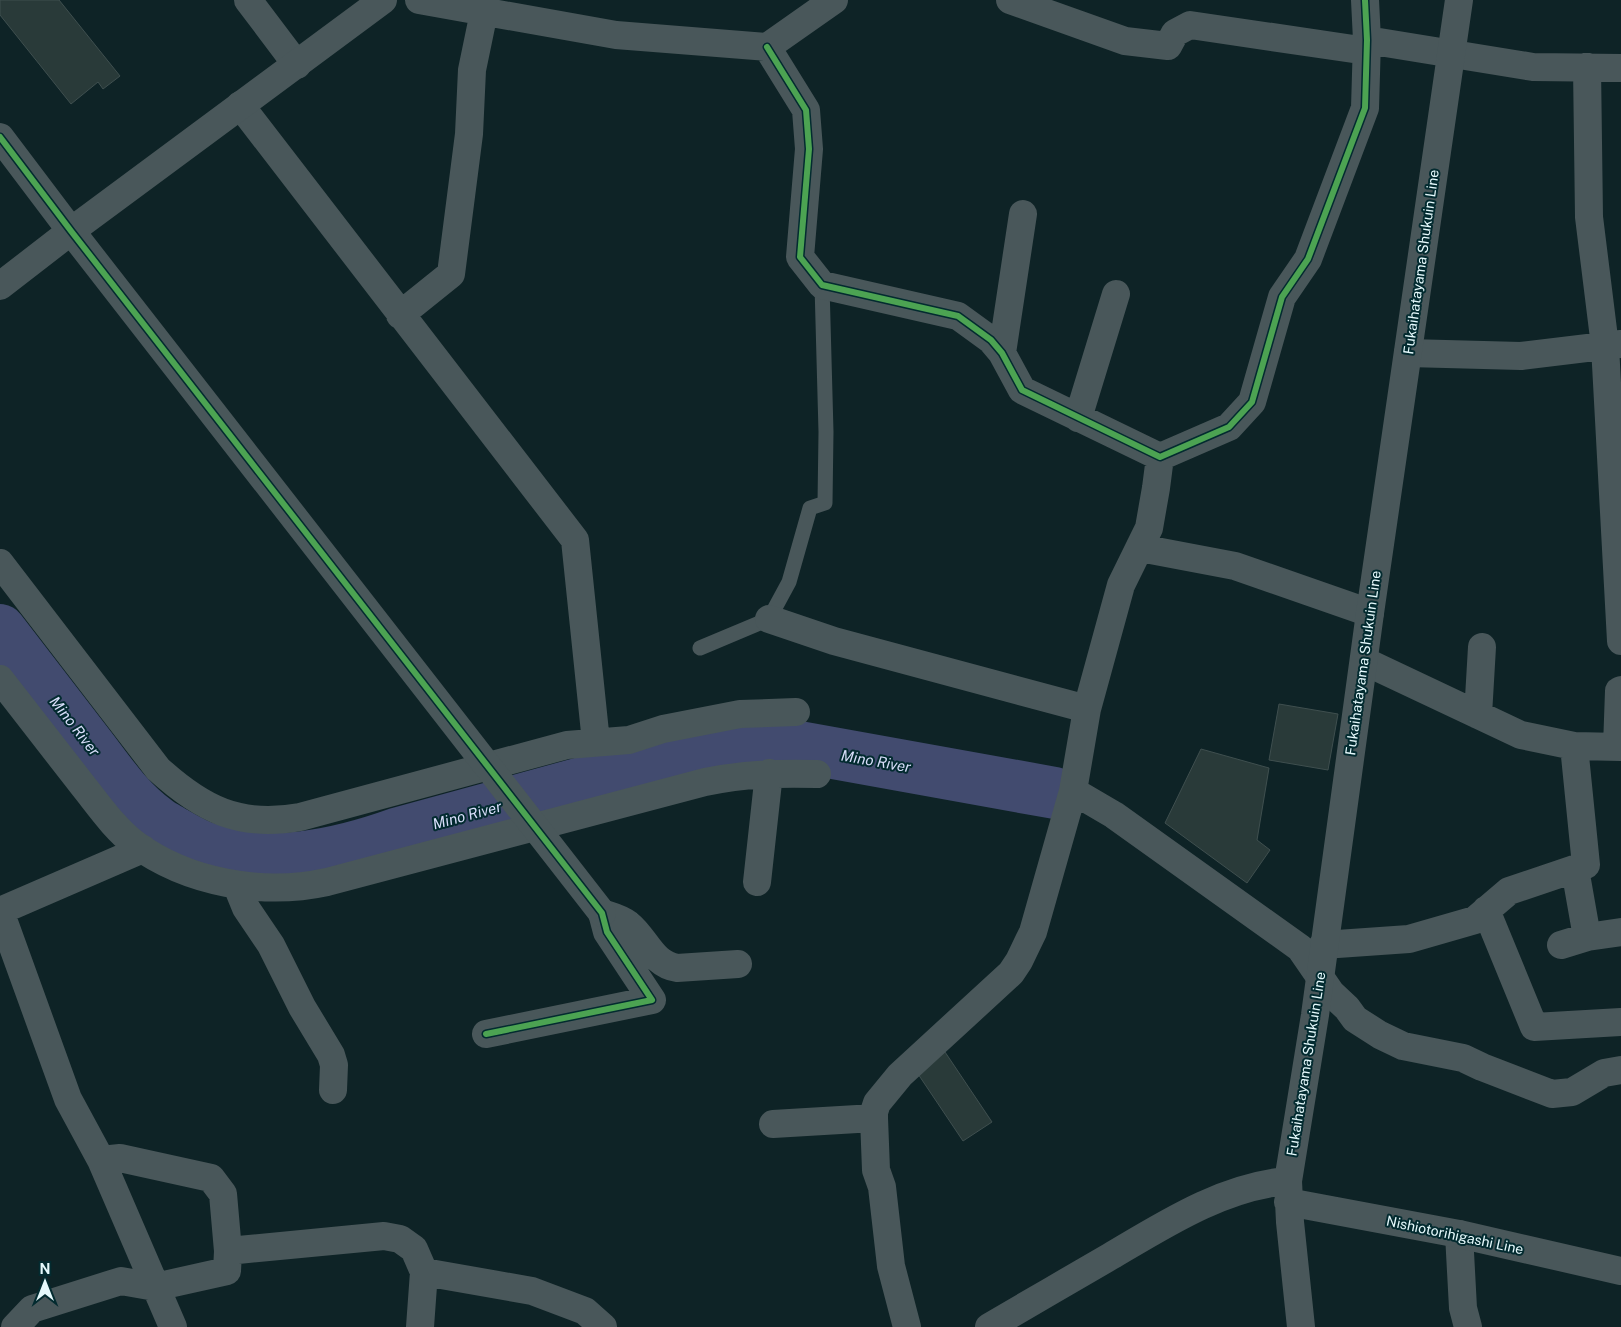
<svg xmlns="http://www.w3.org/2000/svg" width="1621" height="1327" font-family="'Public Sans',sans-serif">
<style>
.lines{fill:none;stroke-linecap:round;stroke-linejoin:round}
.river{stroke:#424b6f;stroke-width:52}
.building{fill:#293a39;stroke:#3f4f4f}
.service{stroke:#49575a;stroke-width:15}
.minor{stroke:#49575a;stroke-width:28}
.tertiary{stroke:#49575a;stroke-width:28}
.secondary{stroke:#49575a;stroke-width:28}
.cycleway-casing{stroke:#032b30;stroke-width:9}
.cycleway{stroke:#4ca352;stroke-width:6}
.labels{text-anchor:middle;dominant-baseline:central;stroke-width:4;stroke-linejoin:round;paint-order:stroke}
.street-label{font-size:14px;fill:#e5f9fc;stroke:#032b30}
.water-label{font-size:15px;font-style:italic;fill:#d7ddf9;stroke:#032b30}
</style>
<rect width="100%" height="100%" fill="#0e2326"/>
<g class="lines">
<!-- river -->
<path class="river" d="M0,630C30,669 60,708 90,747C110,773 129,802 156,821C161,825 167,828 172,831C183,837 194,844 206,848C269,870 338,855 399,833L713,747C740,743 767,743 794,746L1055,793"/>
</g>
<!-- building -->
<path class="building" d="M0,0H59L120,76L103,89L98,82L71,104L0,15Z
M1279,704L1338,714L1328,770L1269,760Z
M1201,749L1269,768L1257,840L1270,850L1247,883L1165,823Z
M945,1052L992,1122L963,1141L916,1071Z"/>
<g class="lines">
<!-- service -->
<path class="service" d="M700,648L769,619L789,582L810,508L825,503L826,432L822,285"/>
<!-- minor -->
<path class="minor" d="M248,0L297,65
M419,0L616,35L767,47L834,0
M1010,0L1125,41L1168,46L1175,33L1190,25L1367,51
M1367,40L1533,67L1621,68
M767,47L806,110L809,149L800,257L822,285L958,316L991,340L1002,353L1022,390L1160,457L1229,427L1252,402L1282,297L1308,259L1365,108L1367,40L1365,0
M1587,67L1589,217L1605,346L1621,641
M240,105L575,540L596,742
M400,315L451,274L469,134L472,70L484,12
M1002,353L1023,214
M1408,353L1521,356L1621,344
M1078,418L1116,294
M1140,548L1235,566L1370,613
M0,563L158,769C202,809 239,828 300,817L567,745L629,740L663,729L740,714L796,712
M769,619L834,641L1087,709
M1364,661L1521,735L1574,746L1621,747
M0,679C28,715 56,751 84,787C100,807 115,829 135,844C188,883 263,896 327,882L705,782C746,774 775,773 817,774
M1478,715L1482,647
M1617,747L1619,691L1621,690
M1073,791L1114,815L1300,948L1331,993L1347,1008L1355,1019L1380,1035L1403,1046L1463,1058L1482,1067L1552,1094L1572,1092L1604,1073L1621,1070
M1575,869L1587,937
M757,882L769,773
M237,886L246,908L271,945L302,1007L331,1055L334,1065L333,1090
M1486,910L1534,1027L1621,1022
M0,911L68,1099L101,1160L173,1327
M0,911L143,849
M602,913C611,916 621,918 628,924C646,938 652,964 677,968L738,964
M1323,945L1409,939L1475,920L1509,891L1586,865L1574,746
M1561,945L1587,937L1621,932
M486,1034L652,1000L607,932L602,913
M773,1124L874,1118
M1459,1234L1463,1308L1468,1327
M228,1251L384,1236L400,1239L414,1249L424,1272L420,1327
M424,1272L532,1291L585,1311L603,1327
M15,1327L32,1309L121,1281L155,1287L227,1271L228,1251L223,1194L211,1178L120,1158L101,1160
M907,1327L891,1266L882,1187L876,1170L874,1118V1112L877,1103L900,1075L1011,973L1019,961L1033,932L1073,791L1087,709L1121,585L1149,528L1156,488L1160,457"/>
<!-- tertiary -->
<path class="tertiary" d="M0,137L71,231L602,913
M0,286L71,231L383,0"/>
<!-- secondary -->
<path class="secondary" d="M1288,1202L1459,1234L1621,1271
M989,1327C1030,1303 1070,1280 1111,1256C1165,1224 1224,1186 1288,1181
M1301,1327L1290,1222L1288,1181L1315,1015L1370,613L1459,0"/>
<!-- cycleway casing -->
<g class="cycleway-casing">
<path id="cycleway" d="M767,47L806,110L809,149L800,257L822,285L958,316L991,340L1002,353L1022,390L1160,457L1229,427L1252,402L1282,297L1308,259L1365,108L1367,40L1365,0
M0,137L71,231L602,913L607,932L652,1000L486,1034"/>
</g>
<!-- cycleway -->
<use href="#cycleway" class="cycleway"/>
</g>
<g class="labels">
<!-- street labels -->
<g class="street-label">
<text transform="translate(1421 262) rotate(-82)">Fukaihatayama Shukuin Line</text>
<text transform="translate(1363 663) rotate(-82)">Fukaihatayama Shukuin Line</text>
<text transform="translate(1306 1064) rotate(-81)">Fukaihatayama Shukuin Line</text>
<text transform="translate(1455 1235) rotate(12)">Nishiotorihigashi Line</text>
</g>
<!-- water labels -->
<g class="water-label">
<text transform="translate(75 726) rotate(52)">Mino River</text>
<text transform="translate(876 761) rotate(10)">Mino River</text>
<text transform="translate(467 815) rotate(-15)">Mino River</text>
</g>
</g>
<!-- north arrow -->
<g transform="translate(45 1282)" stroke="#032b30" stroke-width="4" paint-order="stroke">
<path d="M0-4L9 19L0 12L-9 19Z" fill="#e5f9fc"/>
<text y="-8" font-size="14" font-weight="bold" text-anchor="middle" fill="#e5f9fc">N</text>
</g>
</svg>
